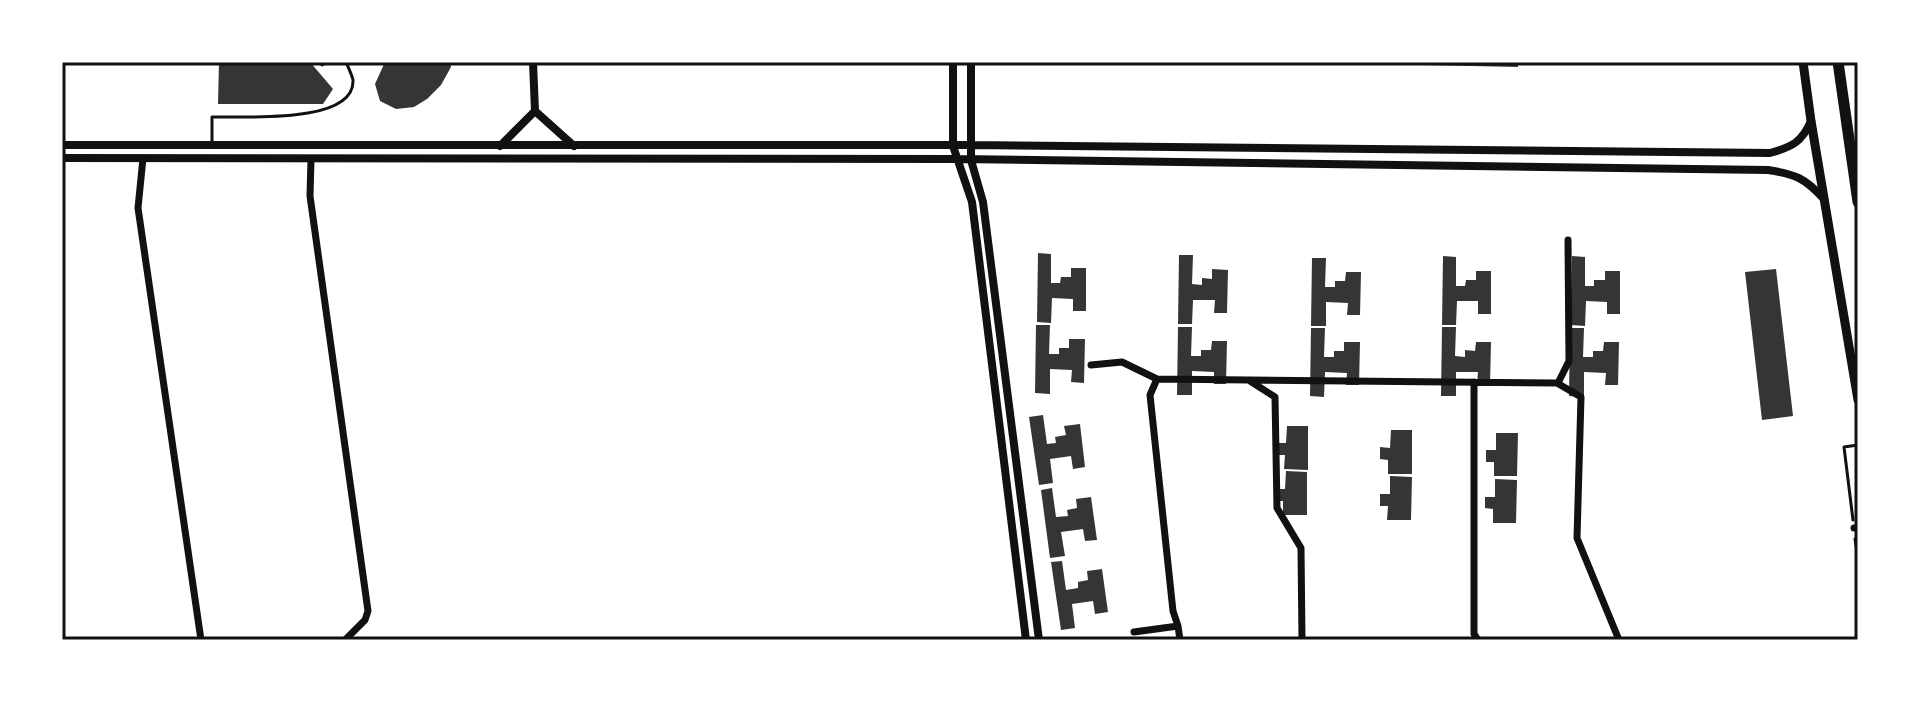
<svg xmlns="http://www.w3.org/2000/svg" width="1920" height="702" font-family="'Exo 2',sans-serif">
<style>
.building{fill:#353535}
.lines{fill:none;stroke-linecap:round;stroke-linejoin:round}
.path{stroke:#111;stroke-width:3}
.service{stroke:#111;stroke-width:3}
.minor{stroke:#111;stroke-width:7}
.tertiary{stroke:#111;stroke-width:8}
.secondary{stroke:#111;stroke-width:9}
.trunk{stroke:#111;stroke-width:11}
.neatline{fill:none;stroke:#111;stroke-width:3}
</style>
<rect width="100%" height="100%" fill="#fff"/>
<!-- building -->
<path class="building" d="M219,62H310L333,89L323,104H218Z
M385,62H450L451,67L441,85L427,99L414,107L396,109L380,101L375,84Z
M1424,62H1518V67L1424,65Z
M1038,253L1051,254V283H1060L1061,277H1071V268H1086V311H1073V299L1052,298L1051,323L1037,322Z
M1179,255H1193L1192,284L1202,285V278L1212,279V269L1228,270L1227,313H1214L1215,300H1193L1192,324H1178Z
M1443,256L1456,257V286H1465L1466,280H1476V271H1491V314H1478V301H1457L1456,325H1442Z
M1572,256L1585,257V286H1594V280H1605V271H1620V314H1607V302L1586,301L1585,326L1571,325Z
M1312,258H1326L1325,287H1335V281H1345L1346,272H1361L1360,315H1347L1348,303L1326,302V326H1311Z
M1776,269L1793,416L1762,420L1745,272Z
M1036,325H1050L1049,354H1059V348H1069V339H1085L1084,383L1071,382L1072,370L1050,369V394L1035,393Z
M1178,327H1192L1191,356H1201V350H1211L1212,341H1227L1226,384H1214V372L1192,371V395H1177Z
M1442,327H1456L1455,356L1465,357V350L1475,351L1476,342H1491L1490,385H1477L1478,372H1456V396H1441Z
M1311,328H1325L1324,357H1334V351H1344V342H1360L1359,385H1346L1347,373L1325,372L1324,397L1310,396Z
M1570,328H1584L1583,357H1593V351H1603L1604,342H1619L1618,385H1605L1606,373L1584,372V397L1569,396Z
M1043,415L1047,444L1056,443L1055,437L1066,435L1064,426L1080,424L1085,467L1073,469L1071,456L1050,459L1053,483L1039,485L1029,417Z
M1287,426H1308V470L1284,469L1285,455H1276L1277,443H1286Z
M1391,430H1412V474H1388V460L1380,459V447L1390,448Z
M1496,433H1518L1517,476H1494V462H1486V450H1496Z
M1286,471L1307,472V515H1283V501H1275V489H1285Z
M1390,476L1412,477L1411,520H1387L1388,506H1380V494H1390Z
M1495,479L1517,480L1516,523H1493V509L1485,508V497H1495Z
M1052,488L1056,517L1068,516L1067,510L1077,508L1076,499L1091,497L1097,540L1085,541L1083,529L1061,532L1065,556L1050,558L1041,490Z
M1062,561L1066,590L1078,588V582L1088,580L1087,571L1102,569L1108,612L1095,614L1093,601L1072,604L1075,628L1061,630L1051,562Z"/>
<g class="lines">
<!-- path -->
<path class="path" d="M322,65L327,62
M1853,520L1844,447L1858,445
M1855,539L1858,559"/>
<!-- service -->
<path class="service" d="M212,141V117C241,116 355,125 353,80C352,75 348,67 346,62"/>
<!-- minor -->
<path class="minor" d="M143,158L138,208L201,640
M311,159L310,196L368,611L365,620L345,640
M1091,365L1122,362L1157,379
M1250,381L1275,397L1277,508L1301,548L1302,640
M1474,382V634L1478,640
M1558,383L1569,361L1568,240
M1854,528H1858
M1178,626L1180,640
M1134,632L1178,626L1173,611L1150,395L1157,379L1557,383L1581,397L1577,538L1619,640"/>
<!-- tertiary -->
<path class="tertiary" d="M533,62L535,111L574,146
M953,62V146L972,202L1026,640
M971,62V160L983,202L1039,640
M62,145H970L1770,153C1792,147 1802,142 1811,121
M500,146L535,111
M62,158L956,159L1768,170C1795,174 1805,178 1824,199"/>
<!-- secondary -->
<path class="secondary" d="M1803,62L1811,121L1858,400"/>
<!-- trunk -->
<path class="trunk" d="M1838,62L1858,202"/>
</g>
<!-- border -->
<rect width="1920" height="702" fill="none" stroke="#ffffff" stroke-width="128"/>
<rect x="64" y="64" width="1792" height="574" class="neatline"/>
</svg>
